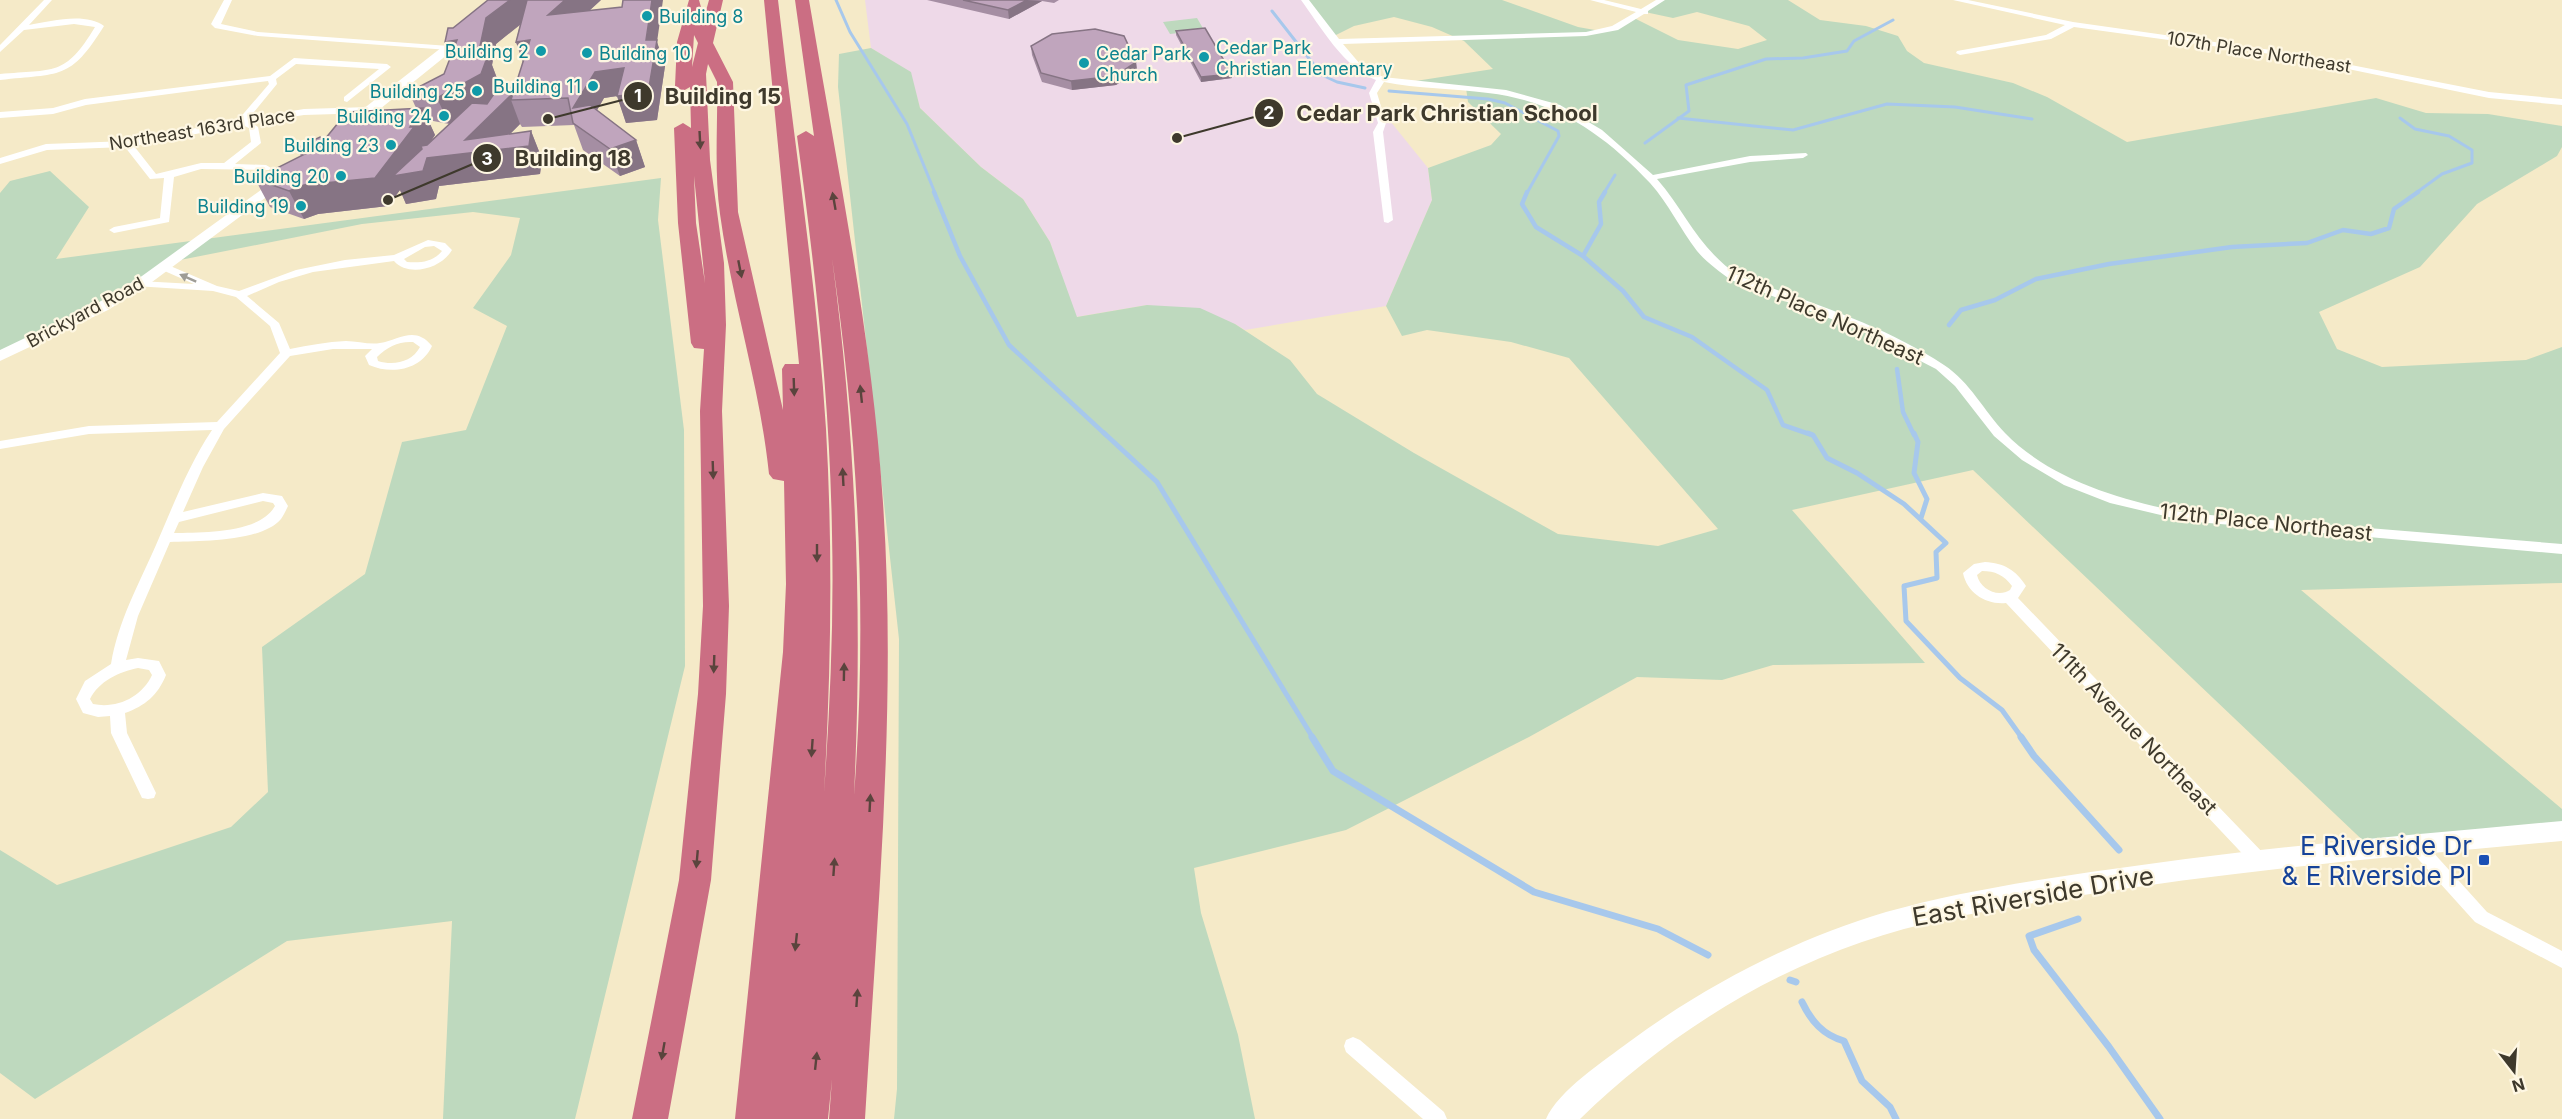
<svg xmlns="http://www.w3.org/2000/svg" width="2562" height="1119" font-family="Inter,sans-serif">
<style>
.education{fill:#eed9e8}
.green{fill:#bed9be}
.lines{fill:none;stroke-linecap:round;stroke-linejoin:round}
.stream-far3{stroke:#a7c8ec;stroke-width:3}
.stream-far2{stroke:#a7c8ec;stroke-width:4.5}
.stream-far1{stroke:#a7c8ec;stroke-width:5}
.stream{stroke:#a7c8ec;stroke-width:7}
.street{fill:#fff;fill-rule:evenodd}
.secondary{fill:#fff;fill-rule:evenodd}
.highway{fill:#cb6e83;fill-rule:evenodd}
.wall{fill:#a58ea3;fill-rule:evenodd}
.shaded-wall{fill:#867484}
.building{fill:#c0a5bd;stroke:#867484;stroke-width:1.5}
.oneway{fill:#5a443d}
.oneway2{fill:#9e9c96}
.culture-dot{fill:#0f9aa8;stroke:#fef7e3;stroke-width:2}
.transit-dot{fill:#1a4fb4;stroke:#fef7e3;stroke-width:2}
.labels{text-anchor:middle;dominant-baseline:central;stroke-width:4.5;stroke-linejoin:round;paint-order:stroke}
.far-culture-label{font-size:18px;fill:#0d838f;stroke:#fef7e3;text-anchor:end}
.far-street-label{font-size:18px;fill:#3e392c;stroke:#fef7e3}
.street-label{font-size:21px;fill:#3e392c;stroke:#fef7e3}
.near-transit-label{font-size:26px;fill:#164399;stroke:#fef7e3;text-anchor:end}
.near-street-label{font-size:26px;fill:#3e392c;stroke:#fef7e3}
.leader{fill:none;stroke:#3e392c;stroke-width:2}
.callout-dot{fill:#3e392c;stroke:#fef7e3;stroke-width:2}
.mark-label{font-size:18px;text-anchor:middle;font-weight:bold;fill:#fff}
.callout-label{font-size:22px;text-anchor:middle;font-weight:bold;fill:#3e392c;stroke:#fef7e3;stroke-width:4.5;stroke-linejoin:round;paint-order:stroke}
</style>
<rect width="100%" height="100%" fill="#f5eac8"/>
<!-- education -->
<path class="education" d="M865,0H1305L1351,60L1381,79L1374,101L1428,168L1432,200L1386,306L1245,330L1235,324L1147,305L1076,317L1050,242L1023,199L981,167L920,108L910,72L871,48Z"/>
<!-- green -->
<path class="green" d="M1305,0H1502L1578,27L1606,32L1632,17L1678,40L1738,49L1767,40L1749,26L1697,12L1673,18L1645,12L1658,0H1788L1820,20L1866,26L1898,36L1907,51L1924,63L2013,83L2047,97L2127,142L2376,98L2426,113L2488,114L2562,126V147L2557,156L2477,204L2420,267L2319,312L2337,349L2382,367L2526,360L2562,347V583L2301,590L2562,809V828L2374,851L1973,470L1792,510L1925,663L1773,665L1722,680L1637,677L1529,737L1346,830L1194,868L1201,913L1238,1035L1255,1119H894L897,1089L899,639L838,87L839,54L871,48L911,72L920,108L981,167L1023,199L1050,242L1077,317L1147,305L1200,308L1235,324L1290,360L1317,394L1414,453L1558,534L1658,546L1718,529L1569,358L1511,342L1427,330L1402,336L1386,306L1432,200L1428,168L1491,145L1501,134L1468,102L1466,88L1409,82L1493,69L1464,41L1432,27L1394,17L1354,26L1332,37Z
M1197,18L1204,30L1170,34L1163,22Z
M50,171L89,207L56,259L661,178L658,220L684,430L685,666L575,1119H443L452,921L287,941L35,1099L0,1073V850L57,885L231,827L268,792L262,647L365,574L402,442L466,430L507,326L473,308L511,255L520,218L473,212L362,224L170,262L147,279L0,357V193L10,181Z"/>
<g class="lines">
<!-- stream-far3 -->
<path class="stream-far3" d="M836,0L850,32L907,124L935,193
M1272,11L1322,75L1337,82L1365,88
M1389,91L1488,99L1505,103L1558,131L1559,136L1527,193
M1678,118L1793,130L1887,104L1955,107L2032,119
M2400,118L2415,129L2449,136L2472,150V163L2442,174L2416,193
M1645,143L1689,111L1686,85L1766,59L1803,58L1847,51L1854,41L1893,20
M1604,193L1615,175"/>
<!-- stream-far2 -->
<path class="stream-far2" d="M934,192L960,256L1009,345L1106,435
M1527,192L1522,204L1536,227L1583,256L1623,291L1644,317L1692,337L1767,390L1783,425L1812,435
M1583,256L1601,224L1599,202L1605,192
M1949,325L1961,310L1995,300L2036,279L2109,264L2232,247L2307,243L2343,230L2371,234L2389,228L2394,209L2418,192
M1897,369L1903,412L1914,435"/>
<!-- stream-far1 -->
<path class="stream-far1" d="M1104,433L1157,482L1313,738
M1808,433L1813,435L1827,458L1857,473L1904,504L1946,543L1936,552L1937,578L1904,586L1906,621L1960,678L2002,710L2022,738
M1914,433L1918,442L1914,473L1927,499L1921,518"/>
<!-- stream -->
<path class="stream" d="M1312,737L1333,771L1534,892L1658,929L1708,955
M2021,737L2034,756L2119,850
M2078,919L2029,936L2034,950L2109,1047L2160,1119
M1790,980L1796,982
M1802,1002C1811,1021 1823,1035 1844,1041L1862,1081L1890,1107L1896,1119"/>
<!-- street -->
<path class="street" d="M44,0H52L29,25C50,21 86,12 104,26C70,81 60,73 0,80V74C54,69 65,77 95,27L74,24L24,30L0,52V45Z
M224,0H232L221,24L258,32L449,46L453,48L449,50L258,36L215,28L211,24Z
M1301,0H1309L1339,39L1586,32L1612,26L1636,12L1590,0H1604L1641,9L1656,0H1665L1648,11V14H1644L1618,30L1586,36L1343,44L1360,64L1383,77L1506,90L1560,105L1602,130L1653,175L1750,156L1806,153L1808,155L1803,158L1750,162L1657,179C1688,215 1697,247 1739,276C1808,302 1882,324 1944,365C1970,382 1984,411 2005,433C2052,481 2122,500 2186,513L2562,544V554L2186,521L2110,503L2064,485L2022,460L1994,436L1955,386L1936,369L1862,331L1731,280C1719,271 1707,263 1697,251C1680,229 1669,204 1650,183C1604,134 1556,101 1488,93C1453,88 1418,89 1384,82L1377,93L1386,123L1383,132L1393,220L1388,223L1384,222L1373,132L1378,123L1369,93L1376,80C1345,69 1320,26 1301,0Z
M1953,0H1968L2073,22L2285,52L2489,92L2562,99V105L2489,98L2285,56L2074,27L2051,39L1960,55L1956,53L1957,51L2046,35L2065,25Z
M294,58L387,64L391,67L347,102L344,101V97L379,69L296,64L276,79L277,84L249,118L304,109L370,107L374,110L370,113L304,115L252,123L258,127L261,143L235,164L266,165L271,168L269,170L201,169L174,177L169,222L114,233L109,230L114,227L160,218L164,178L150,179L125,147L47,150L0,164V158L46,144L128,141L238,120L269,84L268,81L86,105L53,114L0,118V112L53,108L85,99L270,76ZM242,125L249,128L251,142L224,163H201L156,174L134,146Z
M428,240L445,243L452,250C442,268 409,278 394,261L313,272L279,282L247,296L279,323L290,349C309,345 327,342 346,341C357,341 370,345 380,343C399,340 415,325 432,346C421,370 392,375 369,365L365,356L372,349H333L290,356L224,429L203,467L183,512L263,493L282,496L288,506C286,510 284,515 281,519C262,542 199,541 170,542L138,616L126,660L138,658L159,661L166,675C158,695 145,706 125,713L127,733L156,793L154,798L148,799L142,798L111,733L110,716L98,717L83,713L76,699L85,681L111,664C118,621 139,584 156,545C173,506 188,466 212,430L89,434L0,449V441L89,426L217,422L280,353L270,326L236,297L213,291L135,286V282L139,281L194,284L160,269V265H168L217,286L239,291L296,270L345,260L394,255ZM434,246L442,251C433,262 421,263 407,262L404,259L425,247ZM413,342L420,347C412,362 394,366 378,361L377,357C387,347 399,341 413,342ZM263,501L273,503L275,506C259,534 203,532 174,533L179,522ZM138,668L149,670L152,675C142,697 117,709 93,704L90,699C99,681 119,672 138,668Z
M1985,562C2004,563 2016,570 2026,586L2018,598L2266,856L2268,861L2266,866L2260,868L2254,866L2006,603C1986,605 1967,593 1963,573L1974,564ZM1982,571C1995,571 2004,575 2012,586L2010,590C1998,598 1980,589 1977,575Z
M2416,838L2422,840L2487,912L2562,951V968L2475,922L2410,850L2408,845L2410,840Z
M1353,1037L1360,1040L1444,1112L1447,1119H1423L1346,1052L1344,1046L1346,1040Z"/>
<!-- secondary -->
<path class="secondary" d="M502,0H515L354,130H344V124Z
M283,174L288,175V181L152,282L108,310L0,361V350L96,304L142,276Z
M2562,821V841C2400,856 2238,870 2077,896C2005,908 1931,918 1862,942C1757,978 1659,1042 1580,1119H1546C1558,1091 1605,1060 1629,1042C1706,985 1795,939 1886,912C1972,888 2062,876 2149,864C2286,845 2424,834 2562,821Z"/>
<!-- highway -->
<path class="highway" d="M689,0H699L704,18L709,0H723L713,43L733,82L738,212L783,410L782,369L785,364H799L764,0H778C794,143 817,286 826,429C833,551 831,672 824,793C830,707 834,620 832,534C830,401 815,268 797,136L806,131L814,136L795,0H809C837,167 872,334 883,503C897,708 877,914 865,1119H829L832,1079L828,1119H735L783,652L786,584L784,481L773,479L769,474C760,386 732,302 720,214C714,171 718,125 717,82L708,64L706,74L710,160L724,263L726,325L722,411L729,606L726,694L711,880L668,1119H632L679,880L698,694L703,606L700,411L704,349L694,348L691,343L678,223L674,128L683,123L691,128L690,87L683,91L675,86L677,42ZM694,35L698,43L692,67ZM694,176L705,283L696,223ZM832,258C858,437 868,615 854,795C863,615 856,437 832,258Z"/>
</g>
<!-- wall -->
<path class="wall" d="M601,0L589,11L657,42L665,66L657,120L626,123L617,96L604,98L597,110L636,140L645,167L620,176L583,150L574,125L522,127L520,124L510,134L531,131L542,159L540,174L439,186L436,199L406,204L400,190L388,206L318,214L304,219L270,207L255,179L301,156L297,148L416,108L409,92L444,74L451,56L445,42ZM520,24L516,42L523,62L515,87L494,93L498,81L492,65L496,44ZM428,120L449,124L431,141L435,135Z
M927,0H1059L1054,3L1042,1L1009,19Z
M1176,31L1232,74V78L1201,82L1176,35Z
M1031,46L1136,62L1137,71L1116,85L1072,90L1042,82L1032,55Z"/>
<!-- shaded-wall -->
<path class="shaded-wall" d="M510,0H537L540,9L496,44L492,65L498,81L491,101L449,124L437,98L478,56L486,18Z
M565,0H601L557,40L548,15Z
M652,0H663L657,42L665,66L657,120L626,123L617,96L604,98L585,131L573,108L595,72L646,40Z
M1027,0L1042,1L1009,19L1008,10Z
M457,40L455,68L445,42Z
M530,40L525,68L516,42Z
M1136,62L1137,71L1116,85L1072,90L1071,81Z
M1232,74V78L1201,82V77Z
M513,93L511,100L520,124L494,150L531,131L542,159L540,174L439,186L436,199L406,204L400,190L388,206L318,214L304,219L289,191L410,127L423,108L435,135L425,150L427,158L465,140Z
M636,140L645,167L620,176L610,149Z"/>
<!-- building -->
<path class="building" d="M488,0H510L486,18L478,56L488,55L481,74L437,98L409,92L444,74L457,40L445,42L448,28H453Z
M527,0H565L548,15L622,7L623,0H652L646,40H657L648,93L617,96L624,68L595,72L573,108L590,105L636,140L610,149L573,123L568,98L511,100L513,93L465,140L531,131L529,146L427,158L423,171L393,176L422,149L421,146L427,145L472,103L487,104L498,88L515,87L530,40L516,42Z
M963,0H1027L1008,10Z
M1205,28L1232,74L1201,77L1176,31Z
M1095,29L1124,36L1136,62L1115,76L1071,81L1041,73L1031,46L1052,34Z
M423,108L410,127H414L375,178L304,185L289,191L255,179L309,152L297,148L320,137L325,139L347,112Z"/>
<!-- one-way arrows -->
<defs><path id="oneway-solid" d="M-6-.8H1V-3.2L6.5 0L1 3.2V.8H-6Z" transform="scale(1.5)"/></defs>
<g class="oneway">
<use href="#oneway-solid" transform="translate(700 140) rotate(87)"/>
<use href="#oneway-solid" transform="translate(834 201) rotate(-100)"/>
<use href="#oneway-solid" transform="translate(740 269) rotate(79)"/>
<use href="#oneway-solid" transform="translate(794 387) rotate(88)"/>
<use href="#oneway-solid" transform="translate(861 394) rotate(-96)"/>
<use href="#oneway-solid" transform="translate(713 470) rotate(88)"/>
<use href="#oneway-solid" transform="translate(843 477) rotate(-93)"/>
<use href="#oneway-solid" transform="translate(817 553) rotate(90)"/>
<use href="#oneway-solid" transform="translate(714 664) rotate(92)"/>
<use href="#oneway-solid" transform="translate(844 672) rotate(-89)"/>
<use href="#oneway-solid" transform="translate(812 748) rotate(94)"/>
<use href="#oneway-solid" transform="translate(870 803) rotate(-87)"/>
<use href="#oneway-solid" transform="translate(697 859) rotate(95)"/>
<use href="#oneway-solid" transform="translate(834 867) rotate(-86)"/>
<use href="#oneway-solid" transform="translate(796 942) rotate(96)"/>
<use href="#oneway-solid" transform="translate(857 998) rotate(-86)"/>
<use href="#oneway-solid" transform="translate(663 1051) rotate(100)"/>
<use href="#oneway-solid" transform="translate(816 1061) rotate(-84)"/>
</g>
<use class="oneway2" href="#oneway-solid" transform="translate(188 278) rotate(-156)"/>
<!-- markers -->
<g class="culture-dot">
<circle cx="647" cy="16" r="6"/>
<circle cx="541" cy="51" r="6"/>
<circle cx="587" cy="53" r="6"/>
<circle cx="1204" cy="57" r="6"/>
<circle cx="1084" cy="63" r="6"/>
<circle cx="593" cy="86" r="6"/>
<circle cx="477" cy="91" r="6"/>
<circle cx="444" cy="116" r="6"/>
<circle cx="391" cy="145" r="6"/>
<circle cx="341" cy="176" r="6"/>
<circle cx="301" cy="206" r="6"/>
</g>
<rect class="transit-dot" x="2478" y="854" width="12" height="12" rx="3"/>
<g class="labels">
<!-- far-culture labels -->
<g class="far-culture-label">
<text x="659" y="16" text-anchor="start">Building 8</text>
<text x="1216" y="47" text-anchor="start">Cedar Park<tspan x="1216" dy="21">Christian Elementary</tspan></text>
<text x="529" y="51">Building 2</text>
<text x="599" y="53" text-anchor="start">Building 10</text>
<text x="1096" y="53" text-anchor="start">Cedar Park<tspan x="1096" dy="21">Church</tspan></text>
<text x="581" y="86">Building 11</text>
<text x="465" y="91">Building 25</text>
<text x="432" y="116">Building 24</text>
<text x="379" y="145">Building 23</text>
<text x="329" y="176">Building 20</text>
<text x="289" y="206">Building 19</text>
</g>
<!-- far-street labels -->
<g class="far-street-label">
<text transform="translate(2259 52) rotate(9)">107th Place Northeast</text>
<text transform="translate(202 129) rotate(-9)">Northeast 163rd Place</text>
<text transform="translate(85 312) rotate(-28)">Brickyard Road</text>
</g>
<!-- street labels -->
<g class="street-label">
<text transform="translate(1825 315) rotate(24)">112th Place Northeast</text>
<text transform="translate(2266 522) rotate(6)">112th Place Northeast</text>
<text transform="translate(2134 729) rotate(46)">111th Avenue Northeast</text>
</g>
<!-- near-transit labels -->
<g class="near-transit-label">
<text x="2472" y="845">E Riverside Dr<tspan x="2472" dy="30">&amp; E Riverside Pl</tspan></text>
</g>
<!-- near-street labels -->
<g class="near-street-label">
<text transform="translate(2033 896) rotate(-10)">East Riverside Drive</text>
</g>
</g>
<!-- callouts -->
<path class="leader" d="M548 119L638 96M1177 138L1269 113M388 200L487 158"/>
<g class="callout-dot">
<circle cx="548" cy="119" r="6"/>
<circle cx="1177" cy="138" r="6"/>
<circle cx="388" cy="200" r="6"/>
<circle cx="638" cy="96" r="15"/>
<circle cx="1269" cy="113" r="15"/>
<circle cx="487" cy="158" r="15"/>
</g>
<g class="mark-label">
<text x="638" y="102">1</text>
<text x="1269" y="119">2</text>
<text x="487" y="165">3</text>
</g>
<g class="callout-label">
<text x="723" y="104">Building 15</text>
<text x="1447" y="121">Cedar Park Christian School</text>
<text x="573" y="166">Building 18</text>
</g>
<!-- north arrow -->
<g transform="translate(2514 1071) rotate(163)" stroke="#fef7e3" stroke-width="4.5" paint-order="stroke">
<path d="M0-4.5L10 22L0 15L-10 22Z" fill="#3e392c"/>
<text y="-9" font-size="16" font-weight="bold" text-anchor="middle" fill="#3e392c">N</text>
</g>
</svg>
